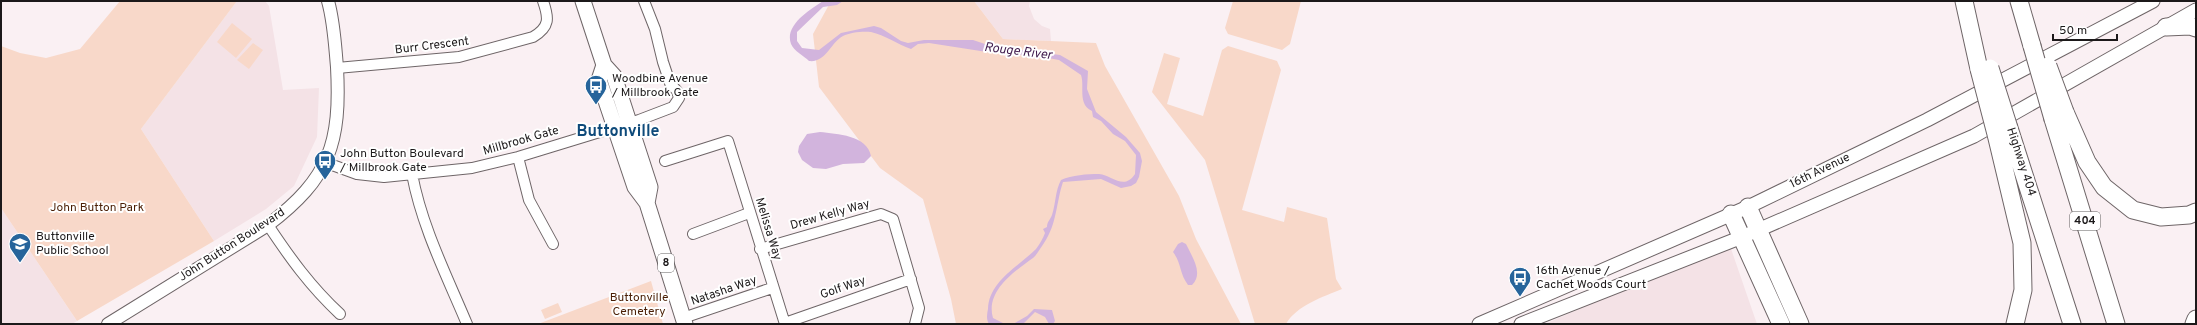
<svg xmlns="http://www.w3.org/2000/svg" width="2197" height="325" font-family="Overpass,sans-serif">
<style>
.built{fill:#f4e2e6}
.green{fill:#f8d8c9}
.water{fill:#d2b4dd}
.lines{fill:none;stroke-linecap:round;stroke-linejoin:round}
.minor-casing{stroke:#6e6567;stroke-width:12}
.tertiary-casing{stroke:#6e6567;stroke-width:14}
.secondary-casing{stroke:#6e6567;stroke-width:15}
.primary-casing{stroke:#6e6567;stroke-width:17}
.motorway-casing{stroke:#6e6567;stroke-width:19}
.minor{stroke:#fff;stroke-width:10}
.tertiary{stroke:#fff;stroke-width:12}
.secondary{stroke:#fff;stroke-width:13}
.primary{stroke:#fff;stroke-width:15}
.motorway{stroke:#fff;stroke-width:17}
.motorway-bridge-casing{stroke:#6e6567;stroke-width:19;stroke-linecap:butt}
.motorway-bridge{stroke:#fff;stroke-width:17}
.labels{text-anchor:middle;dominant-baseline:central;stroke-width:4;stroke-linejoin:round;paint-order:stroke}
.shield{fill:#fff;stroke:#605e5f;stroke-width:1}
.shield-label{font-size:11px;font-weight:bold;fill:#1c191a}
.street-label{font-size:12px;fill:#1c191a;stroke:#fff}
.poi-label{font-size:12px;fill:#1c191a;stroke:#fff;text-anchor:start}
.park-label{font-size:12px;fill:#4a1e04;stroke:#fff}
.water-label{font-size:13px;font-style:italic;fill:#3f1a4c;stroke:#fff}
.district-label{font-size:16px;font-weight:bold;fill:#0e4a7a;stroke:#fff}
</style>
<rect width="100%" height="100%" fill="#faf0f3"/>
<!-- built -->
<path class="built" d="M237,1H265L269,6L283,90L319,88L317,137L294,186L266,209L214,241L141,129Z
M974,1H1030L1029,6L1034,19L1042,26L1050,29L1051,41L1003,39Z
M1,208L77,321L72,324H1Z
M1729,243L1757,324H1545Z"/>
<!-- green -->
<path class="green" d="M120,1H237L141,129L214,241L77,321L1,208V46L20,53L46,58L80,49Z
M831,1H974L1003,39L1096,43L1105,66L1179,196L1196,239L1241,324H956L951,299L923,199L880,168L819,87L813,34Z
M1233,1H1301L1290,44L1282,50L1228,34L1225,28Z
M232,23L252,39L236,58L217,42Z
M253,43L263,50L249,69L237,60Z
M1228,46L1277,61L1281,70L1242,210L1284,222L1287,207L1327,218L1336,279L1342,289C1323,297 1297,305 1286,324H1255L1205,160L1152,92L1164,53L1180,58L1167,104L1203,116L1222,50Z
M651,281L663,324H538Z
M558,303L562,312L545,319L541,310Z"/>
<!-- water -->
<path class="water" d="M823,1H843L837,5L823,7L797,32V41L802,48L819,50L841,33L874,26L881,28L901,41L908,43L924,40H973L991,46L1060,55L1088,71L1087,89L1096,112L1126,137L1140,153L1142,161L1139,177L1136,183L1131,186L1121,188L1101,179L1063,182C1056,203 1057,224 1044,243C1041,247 1037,255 1033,258C1015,271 985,291 993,318L1005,324H989C986,319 987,314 988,309C989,281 1018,267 1036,249C1040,244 1043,238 1045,233L1043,229L1047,227C1047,222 1050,220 1052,215C1056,203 1055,191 1061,180C1072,175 1087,174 1099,174C1112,175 1124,191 1135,174L1136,155L1125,141L1113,134L1101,121L1093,117L1092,111C1077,104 1085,86 1081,75L1059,60L1043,57L1029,58L1015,53L987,52L929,43L918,44L911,49C897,44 885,35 871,32C864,31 850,32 843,36C831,42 826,63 809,61C804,56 794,51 791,44C784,25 811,9 823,1Z
M820,132C837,134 867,135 871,156L864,163L843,164L826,169L813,168L802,160L798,152L799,146L807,134Z
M1182,242L1186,244C1192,257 1204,273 1192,285H1188C1179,273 1182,264 1173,252L1178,244Z
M1034,309L1052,310L1055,321L1053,324H1049L1045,317L1035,312L1023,324H1013L1027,316Z"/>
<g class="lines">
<!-- minor casing -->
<g class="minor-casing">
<path id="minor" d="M337,68L459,57L533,37C550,27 549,18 543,1
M518,157L529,200L553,244
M665,161L728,141L785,324
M324,162L357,174L384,177L472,168L518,157L639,120L673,107L679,98L677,91L670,83L663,62L655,29L644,1
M412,174C422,227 446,274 467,324
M268,225C290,258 310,286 340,314
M693,234L749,213
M760,249L881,214L893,219L919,308L915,324
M683,318L772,288
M785,323L911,279"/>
</g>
<!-- tertiary casing -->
<g class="tertiary-casing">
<path id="tertiary" d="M108,324L268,225C330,178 341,143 337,67C335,45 334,22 328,1"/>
</g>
<!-- secondary casing -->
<g class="secondary-casing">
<path id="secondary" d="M1479,324L1748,207L1927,120L2153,1
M1521,324L1742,237L1974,136L2196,10"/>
</g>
<!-- primary casing -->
<g class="primary-casing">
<path id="primary" d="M583,1L604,65L614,76L650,187L647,203
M604,65L599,80L635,187L647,203L685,324"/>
</g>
<!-- motorway casing -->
<g class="motorway-casing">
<path id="motorway" d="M1964,1L1979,69
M2019,1L2032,46
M2166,27L2190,26L2196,28
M2065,112L2087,162L2104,187L2133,210L2161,217L2189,215L2196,212
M2053,119L2116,324
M2009,128L2072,324
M1996,134L2022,243L2023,290L2015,324
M1748,207L1800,324
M1731,214L1781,324
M2194,324L2196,319"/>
</g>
<!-- minor -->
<use href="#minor" class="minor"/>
<!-- tertiary -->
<use href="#tertiary" class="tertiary"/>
<!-- secondary -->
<use href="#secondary" class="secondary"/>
<!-- primary -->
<use href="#primary" class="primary"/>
<!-- motorway -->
<use href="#motorway" class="motorway"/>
<!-- motorway-bridge casing -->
<g class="motorway-bridge-casing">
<path id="motorway-bridge" d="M2032,46L2053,119
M2048,66L2065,112
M1990,68L2009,128
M1979,69L1996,134"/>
</g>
<!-- motorway-bridge -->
<use href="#motorway-bridge" class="motorway-bridge"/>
</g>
<!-- icons -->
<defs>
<g id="bus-pin" transform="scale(1.15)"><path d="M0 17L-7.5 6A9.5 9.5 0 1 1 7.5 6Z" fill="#26649b" stroke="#fff"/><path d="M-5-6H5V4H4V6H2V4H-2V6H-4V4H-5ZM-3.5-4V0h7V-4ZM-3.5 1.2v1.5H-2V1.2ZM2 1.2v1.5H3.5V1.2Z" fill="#fff"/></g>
<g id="school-pin" transform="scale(1.15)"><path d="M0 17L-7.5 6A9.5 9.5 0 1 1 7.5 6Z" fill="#26649b" stroke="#fff"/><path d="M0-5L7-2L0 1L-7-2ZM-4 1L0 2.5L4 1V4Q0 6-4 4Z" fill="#fff"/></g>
</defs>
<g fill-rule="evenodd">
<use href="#bus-pin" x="596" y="86"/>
<use href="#bus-pin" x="325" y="161"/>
<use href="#school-pin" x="20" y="244"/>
<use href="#bus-pin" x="1520" y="278"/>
</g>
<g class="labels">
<!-- shield labels -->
<g class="shield">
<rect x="2070" y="212" width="30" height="18" rx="3"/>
<rect x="658" y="254" width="16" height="18" rx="3"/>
</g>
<g class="shield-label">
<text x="2085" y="221">404</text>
<text x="666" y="263">8</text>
</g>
<!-- street labels -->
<g class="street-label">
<text transform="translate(432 46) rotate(-7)">Burr Crescent</text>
<text transform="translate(521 141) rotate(-16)">Millbrook Gate</text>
<text transform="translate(2021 162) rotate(72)">Highway 404</text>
<text transform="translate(1820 171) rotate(-26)">16th Avenue</text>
<text transform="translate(830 215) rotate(-16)">Drew Kelly Way</text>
<text transform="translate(768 229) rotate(73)">Melissa Way</text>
<text transform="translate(232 245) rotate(-33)">John Button Boulevard</text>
<text transform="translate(843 288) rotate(-19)">Golf Way</text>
<text transform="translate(724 291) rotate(-19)">Natasha Way</text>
</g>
<!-- poi labels -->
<g class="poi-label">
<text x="612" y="79">Woodbine Avenue<tspan x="612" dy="14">/ Millbrook Gate</tspan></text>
<text x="340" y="154">John Button Boulevard<tspan x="340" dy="14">/ Millbrook Gate</tspan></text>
<text x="36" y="237">Buttonville<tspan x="36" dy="14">Public School</tspan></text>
<text x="1536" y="271">16th Avenue /<tspan x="1536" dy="14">Cachet Woods Court</tspan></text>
</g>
<!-- park labels -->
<g class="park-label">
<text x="97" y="208">John Button Park</text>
<text x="639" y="298">Buttonville<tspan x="639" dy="14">Cemetery</tspan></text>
</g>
<!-- water labels -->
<g class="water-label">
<text transform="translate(1018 52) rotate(7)">Rouge River</text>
</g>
<!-- district labels -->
<g class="district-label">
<text x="618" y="132">Buttonville</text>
</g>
</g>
<!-- border -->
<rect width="2197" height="325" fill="none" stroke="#1c191a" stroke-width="4"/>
<!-- scale -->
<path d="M2053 34v6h64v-6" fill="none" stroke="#1c191a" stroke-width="2"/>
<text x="2059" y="34" font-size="12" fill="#1c191a" stroke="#ffffff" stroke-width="3" paint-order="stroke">50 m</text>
</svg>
